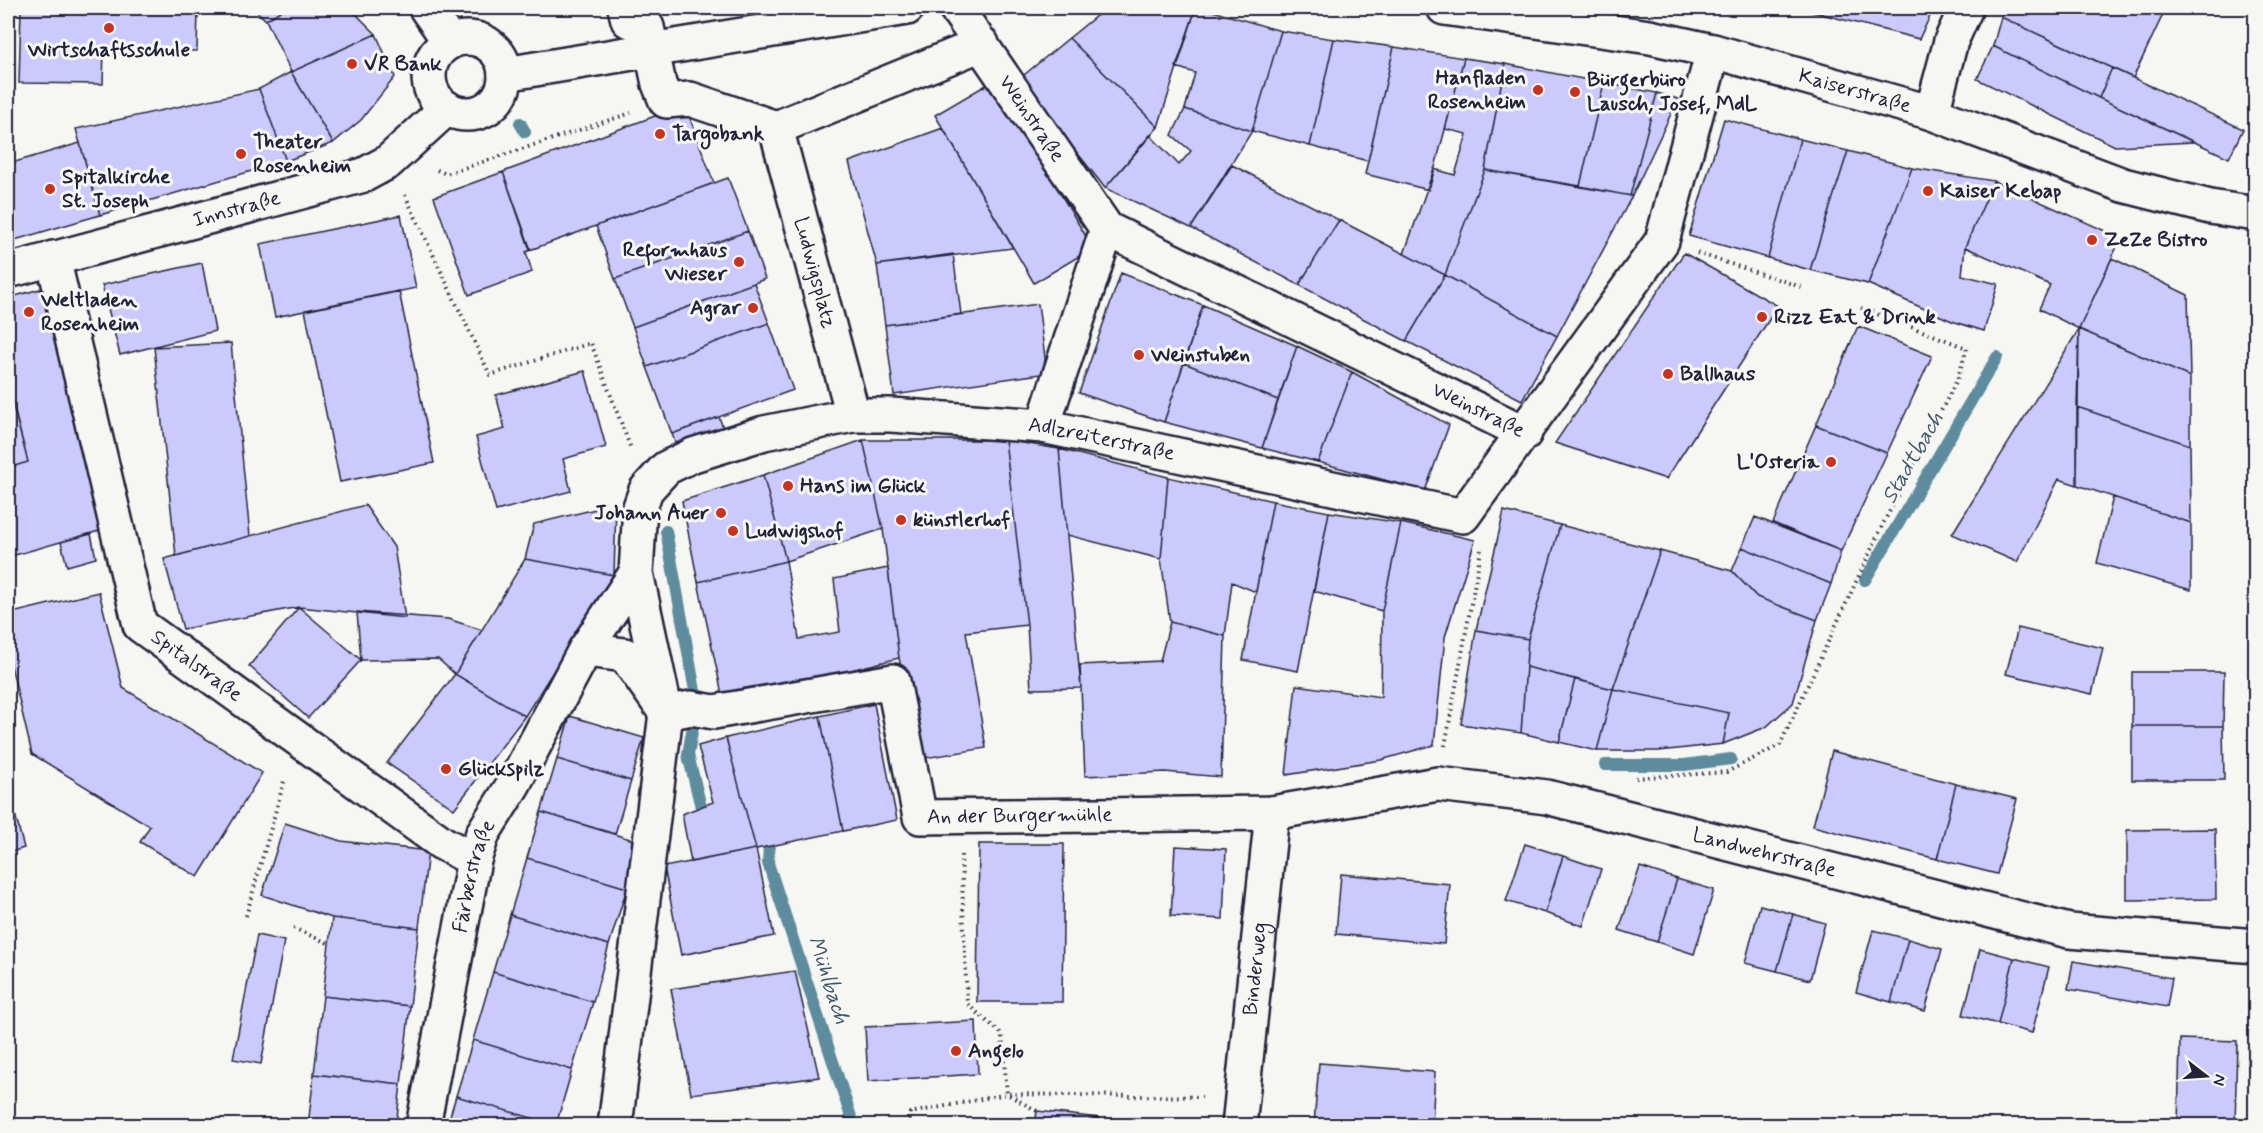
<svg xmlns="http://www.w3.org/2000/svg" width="2263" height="1133" font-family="Mynerve,sans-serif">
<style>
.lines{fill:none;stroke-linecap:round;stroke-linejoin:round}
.stream{stroke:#5c8c9d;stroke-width:12}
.building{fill:#cccafd;stroke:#22223b;stroke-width:1.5}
.street-casing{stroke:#22223b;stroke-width:38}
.path{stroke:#22223b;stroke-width:4;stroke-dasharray:1.5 4.5;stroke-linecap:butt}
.street{stroke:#f6f6f2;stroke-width:33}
.poi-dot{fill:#c8321e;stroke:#f6f6f2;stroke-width:2}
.labels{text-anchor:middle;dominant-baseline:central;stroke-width:6;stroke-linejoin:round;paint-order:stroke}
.poi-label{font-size:21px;font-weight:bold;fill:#22223b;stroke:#f6f6f2;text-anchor:start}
.street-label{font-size:21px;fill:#22223b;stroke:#f6f6f2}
.water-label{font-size:22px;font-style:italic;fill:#3f576c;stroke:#f6f6f2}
</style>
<rect width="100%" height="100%" fill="#f6f6f2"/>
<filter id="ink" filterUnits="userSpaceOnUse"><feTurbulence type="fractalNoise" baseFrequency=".0167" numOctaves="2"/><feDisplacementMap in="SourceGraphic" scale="12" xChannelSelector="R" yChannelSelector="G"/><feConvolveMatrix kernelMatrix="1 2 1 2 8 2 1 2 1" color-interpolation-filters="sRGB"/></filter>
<g filter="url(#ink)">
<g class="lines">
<!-- stream -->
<path class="stream" d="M520,123L525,132
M666,531L697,702L688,755L701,807
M1865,580L1997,357
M1605,765H1684L1731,759
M769,846L768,863L854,1126"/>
</g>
<!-- building -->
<path class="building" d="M21,8H198L197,51L104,49L103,84L19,83Z
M253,8H285L266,20Z
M285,8H350L376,34L291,72L266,20Z
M1106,8H1196L1158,127L1069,38Z
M1196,8H1203L1281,31L1252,131L1185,109L1195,73L1176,67Z
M1790,8H1823L1821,14Z
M1823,8H1934L1919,39L1821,14Z
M2006,8H2166L2133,78L2001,17Z
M2001,17L2112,68L2099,98L1993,46Z
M1281,31L1334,39L1310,146L1252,131Z
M376,34L395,77L361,120L333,143L291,72Z
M1069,38L1158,127L1105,188L1019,79Z
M1334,39L1394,47L1368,161L1310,146Z
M1993,46L2099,98L2194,142L2115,146L1977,79Z
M1394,47L1464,58L1429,190L1365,174Z
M1464,58L1505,64L1485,170L1445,275L1404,254L1434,169L1455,175L1467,134L1445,129Z
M1505,64L1604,83L1580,186L1485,170Z
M2112,68L2243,129L2229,158L2099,98Z
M291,72L333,143L286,161L259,89Z
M993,81L1093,248L1034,283L935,115Z
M1604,83L1657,93L1630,196L1580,186Z
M259,89L286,161L100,215L76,129Z
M1657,93L1678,99L1632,196H1630Z
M685,105L714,183L530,250L503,172Z
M1185,109L1252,131L1191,228L1105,188L1150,135L1179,165L1191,151L1172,135Z
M1724,119L1800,139L1768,258L1689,236Z
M943,128L1013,248L877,265L849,162Z
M1800,139L1848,151L1810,270L1768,258Z
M80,143L100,215L8,242V164Z
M1848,151L1912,168L1868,284L1810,270Z
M1232,165L1339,220L1299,285L1191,228Z
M1912,168L1994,181L1965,247L1962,275L1998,284L1984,331L1952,321L1868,284Z
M1485,170L1632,196L1557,336L1445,275Z
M503,172L531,250L526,252L532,272L469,295L434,197Z
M728,178L748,231L615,279L596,226Z
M1994,181L2121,238L2079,329L2039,309L2050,285L1965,247Z
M401,215L416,288L275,317L260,244Z
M1339,220L1445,275L1406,341L1299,285Z
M748,231L765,279L633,327L615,279Z
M1684,253L1778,306L1666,479L1555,443Z
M953,254L961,314L885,325L877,265Z
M2112,258L2188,295L2190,377L2079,329Z
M202,263L215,331L120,355L102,285Z
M1121,273L1203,305L1164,422L1079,393Z
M1445,275L1557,336L1522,400L1406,341Z
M754,283L769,323L647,367L633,327Z
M40,289L106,529L8,557V468L28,462L8,385V298Z
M399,291L434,463L340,482L305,310Z
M1038,304L1047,373L894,395L885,325Z
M1203,305L1297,346L1278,400L1184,363Z
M769,323L793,390L672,434L647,367Z
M1858,326L1932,356L1887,453L1816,425Z
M2079,329L2190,377V445L2077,407Z
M2079,329L2077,485L2059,479L2017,562L1952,534Z
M231,343L250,536L176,556L154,347Z
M1297,346L1352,372L1318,462L1262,448Z
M1184,363L1278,400L1262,448L1164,422Z
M585,371L606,447L563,459L571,491L496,511L476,437L505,429L496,395Z
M1352,372L1449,425L1425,491L1318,462Z
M12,402L28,462L8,468V403Z
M2077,407L2190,445L2191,523L2077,485Z
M719,417L725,433L678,450L672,434Z
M1816,425L1887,453L1841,551L1773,523Z
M863,440H1005L1027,625L966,632L986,748L919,759L899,658L883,529Z
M863,440L883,529L786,561L763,475Z
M1005,440L1059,449L1081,688L1031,689L1027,625Z
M1059,449L1168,477L1161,559L1067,535Z
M763,475L786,561L698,582L682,501Z
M1168,477L1273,501L1256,592L1232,582L1225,636L1170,622L1161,559Z
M2113,497L2191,523V590L2097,563Z
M1273,501L1329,512L1298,671L1243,660Z
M616,504L614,575L525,559L534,524Z
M365,505L394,547L405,618L299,607L183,629L164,559Z
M1504,511L1560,525L1528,639L1476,630Z
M1329,512L1401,523L1382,611L1314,591Z
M1755,517L1841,551L1831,584L1742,547Z
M1401,523L1475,540L1445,637L1434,745L1381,760L1286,775L1296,685L1381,697L1382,611Z
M1560,525L1660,551L1613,689L1526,667L1528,639Z
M91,534L96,558L67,566L61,542Z
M1742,547L1831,584L1817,620L1757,597L1732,571Z
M1660,551L1732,571L1757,597L1817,620L1793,703L1766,727L1723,744L1729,713L1613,689Z
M525,559L614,575L525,716L455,674Z
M786,561L799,639L840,632L834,579L888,568L899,658L807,681L722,694L698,582Z
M99,592L123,688L262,773L198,877L140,842L150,826L32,754L8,653V614Z
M299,607L361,660L308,718L249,666Z
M357,612L448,619L482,630L455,674L438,659L361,660Z
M1170,622L1225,636L1221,777L1165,772L1085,776L1080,665L1160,661Z
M2018,628L2103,648L2092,694L2006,674Z
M1476,630L1528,639L1521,733L1461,724Z
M1526,667L1575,679L1559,742L1521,733Z
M2132,672H2224L2223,726H2132Z
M455,674L525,716L454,809L387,763Z
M1575,679L1613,689L1597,751L1559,742Z
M1613,689L1729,713L1723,744L1659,751H1597Z
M874,704L897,820L843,831L820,716Z
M570,716L644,738L631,781L557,759Z
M820,716L843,831L756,849L726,738Z
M2132,726H2223L2224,780H2132Z
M726,738L756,849L691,862L682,814L713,802L698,746Z
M1832,751L1956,784L1937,859L1813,826Z
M557,759L631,781L615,834L541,812Z
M1956,784L2017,799L1997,874L1937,859Z
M8,788L24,848L8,853Z
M541,812L640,842L627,888L527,858Z
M285,823L341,841L428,851L419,928L332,918L262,895Z
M2215,829L2216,899L2127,900V830Z
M979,844H1064L1062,1002H977Z
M1525,844L1563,856L1545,913L1506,901Z
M1175,846L1226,849L1223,919L1171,916Z
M756,849L774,936L681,955L664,867Z
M1563,856L1601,869L1583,926L1545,913Z
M527,858L627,888L609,945L510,915Z
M1640,867L1677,879L1657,942L1619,930Z
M1341,874L1450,884L1444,944L1336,934Z
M1677,879L1714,890L1694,954L1657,942Z
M1760,905L1793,914L1777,971L1745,963Z
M1793,914L1825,923L1810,980L1777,971Z
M510,915L609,945L593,1002L493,972Z
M332,918L419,928L410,1006L323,996Z
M1873,930L1908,939L1891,1002L1856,992Z
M257,935L284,941L261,1064L233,1059Z
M1908,939L1942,949L1925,1011L1891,1002Z
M1980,949L2014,958L1998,1024L1963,1015Z
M2014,958L2049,967L2032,1033L1998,1024Z
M2073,961L2172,978L2167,1007L2068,989Z
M795,971L819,1077L691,1094L671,989Z
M493,972L593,1002L572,1070L473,1040Z
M323,996L410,1006L401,1084L314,1074Z
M976,1021L978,1074L868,1081L865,1027Z
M2180,1039L2237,1041L2235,1126H2178Z
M473,1040L572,1070L556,1125L456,1096Z
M1319,1063L1435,1072L1432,1126L1314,1124Z
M314,1074L401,1084L396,1126H308Z
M456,1096L556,1125L447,1126Z
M1037,1111L1099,1118L1098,1126H1035Z"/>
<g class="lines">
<!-- street casing -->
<g class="street-casing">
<g id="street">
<path d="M426,8L450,42"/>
<path id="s1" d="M625,8L628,20L647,27L659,84L666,101L690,99L776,128L853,415"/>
<path id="s2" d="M956,8L1107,229L1525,433"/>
<path id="s3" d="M1444,8L1650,37L1713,51L1929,112L2123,185L2210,207L2256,214"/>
<circle cx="467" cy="76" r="38"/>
<path d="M505,74L907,8"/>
<path d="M1929,112L1936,97L1951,41L1966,8"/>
<path d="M776,128L982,44"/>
<path id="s4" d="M53,258L140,625L442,843L474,860"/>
<path id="s5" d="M8,271L364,175L388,162L447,108"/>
<path d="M1043,426L1107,229"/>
<path id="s6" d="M636,573L585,650L625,655L666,713L636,573L640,507L646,490L666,468L693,455L764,433L853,415H891L1043,426L1463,516L1662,241L1713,51"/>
<path id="s7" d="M423,1126L474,860L483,833L513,785L585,650"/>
<path id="s8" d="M615,1126L666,713L691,708L714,712L893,681L920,817L1272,813L1438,784L1547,797L2069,931L2256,946"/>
<path id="s9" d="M1239,1126L1272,813"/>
</g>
</g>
<!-- path -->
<path class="path" d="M437,170L446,174L631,113
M405,195L490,375L591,343L631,449
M1697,253L1801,287
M1445,746L1481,550
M1636,778L1727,772L1780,745L1884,522L1957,380L1967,348L1861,308
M961,855L967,1004L1002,1034L1007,1094L1037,1111
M246,916L285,778
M293,928L330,944
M910,1126V1113L1007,1094L1202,1097"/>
<!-- street -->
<use href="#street" class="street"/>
</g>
</g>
<!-- markers -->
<g class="poi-dot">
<circle cx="109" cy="28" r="6"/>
<circle cx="352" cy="64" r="6"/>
<circle cx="1538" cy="90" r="6"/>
<circle cx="1575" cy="92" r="6"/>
<circle cx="660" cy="134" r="6"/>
<circle cx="241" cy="154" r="6"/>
<circle cx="50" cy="189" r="6"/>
<circle cx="1928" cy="191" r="6"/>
<circle cx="2092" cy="240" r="6"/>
<circle cx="739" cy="262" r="6"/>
<circle cx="753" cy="308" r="6"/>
<circle cx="29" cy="312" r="6"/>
<circle cx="1762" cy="317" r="6"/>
<circle cx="1139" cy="355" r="6"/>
<circle cx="1668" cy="374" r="6"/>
<circle cx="1831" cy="462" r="6"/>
<circle cx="788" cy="486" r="6"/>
<circle cx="721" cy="513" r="6"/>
<circle cx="901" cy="520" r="6"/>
<circle cx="733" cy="531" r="6"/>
<circle cx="446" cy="769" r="6"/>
<circle cx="956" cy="1051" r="6"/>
</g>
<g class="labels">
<!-- poi labels -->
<g class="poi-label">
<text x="109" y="50" text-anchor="middle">Wirtschaftsschule</text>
<text x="364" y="64">VR Bank</text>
<text x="1526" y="78" text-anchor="end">Hanfladen<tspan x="1526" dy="24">Rosenheim</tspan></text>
<text x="1587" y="80">Bürgerbüro<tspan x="1587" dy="24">Lausch, Josef, MdL</tspan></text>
<text x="672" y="134">Targobank</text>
<text x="253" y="142">Theater<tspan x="253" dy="24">Rosenheim</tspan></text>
<text x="62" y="177">Spitalkirche<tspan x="62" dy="24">St. Joseph</tspan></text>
<text x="1940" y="191">Kaiser Kebap</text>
<text x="2104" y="240">ZeZe Bistro</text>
<text x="727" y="250" text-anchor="end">Reformhaus<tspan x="727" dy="24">Wieser</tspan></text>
<text x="41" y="300">Weltladen<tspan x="41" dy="24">Rosenheim</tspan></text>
<text x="741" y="308" text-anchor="end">Agrar</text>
<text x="1774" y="317">Rizz Eat &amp; Drink</text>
<text x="1151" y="355">Weinstuben</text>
<text x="1680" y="374">Ballhaus</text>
<text x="1819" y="462" text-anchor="end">L'Osteria</text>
<text x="800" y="486">Hans im Glück</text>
<text x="709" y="513" text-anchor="end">Johann Auer</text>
<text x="913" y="520">künstlerhof</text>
<text x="745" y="531">Ludwigshof</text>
<text x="458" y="769">Glückspilz</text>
<text x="968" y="1051">Angelo</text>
</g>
<!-- street labels -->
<g class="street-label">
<text stroke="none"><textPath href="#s3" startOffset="420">Kaiserstraße</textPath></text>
<text stroke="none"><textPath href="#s2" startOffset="134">Weinstraße</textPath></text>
<text stroke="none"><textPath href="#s5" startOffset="237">Innstraße</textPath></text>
<text stroke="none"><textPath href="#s1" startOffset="374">Ludwigsplatz</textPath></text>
<text stroke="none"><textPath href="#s2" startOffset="681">Weinstraße</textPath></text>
<text stroke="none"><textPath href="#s6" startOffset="906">Adlzreiterstraße</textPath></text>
<text stroke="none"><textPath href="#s4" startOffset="447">Spitalstraße</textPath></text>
<text stroke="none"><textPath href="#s8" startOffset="885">An der Burgermühle</textPath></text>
<text stroke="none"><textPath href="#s8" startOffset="1640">Landwehrstraße</textPath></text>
<text stroke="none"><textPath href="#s7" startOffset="255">Färberstraße</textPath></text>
<text stroke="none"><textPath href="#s9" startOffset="158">Binderweg</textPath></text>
</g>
<!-- water labels -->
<g class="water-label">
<text transform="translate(1913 458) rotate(-60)">Stadtbach</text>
<text transform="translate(828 980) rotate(72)">Mühlbach</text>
</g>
</g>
<!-- margin -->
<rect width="2263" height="1133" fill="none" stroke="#f6f6f2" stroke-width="30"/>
<rect x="15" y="15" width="2233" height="1103" fill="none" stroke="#22223b" stroke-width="2" filter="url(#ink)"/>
<!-- north arrow -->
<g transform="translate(2206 1076) rotate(107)" stroke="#f6f6f2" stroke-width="4.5" paint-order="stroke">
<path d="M0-4.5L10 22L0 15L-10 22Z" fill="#22223b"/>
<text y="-9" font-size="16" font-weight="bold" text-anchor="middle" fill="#22223b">N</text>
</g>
</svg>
